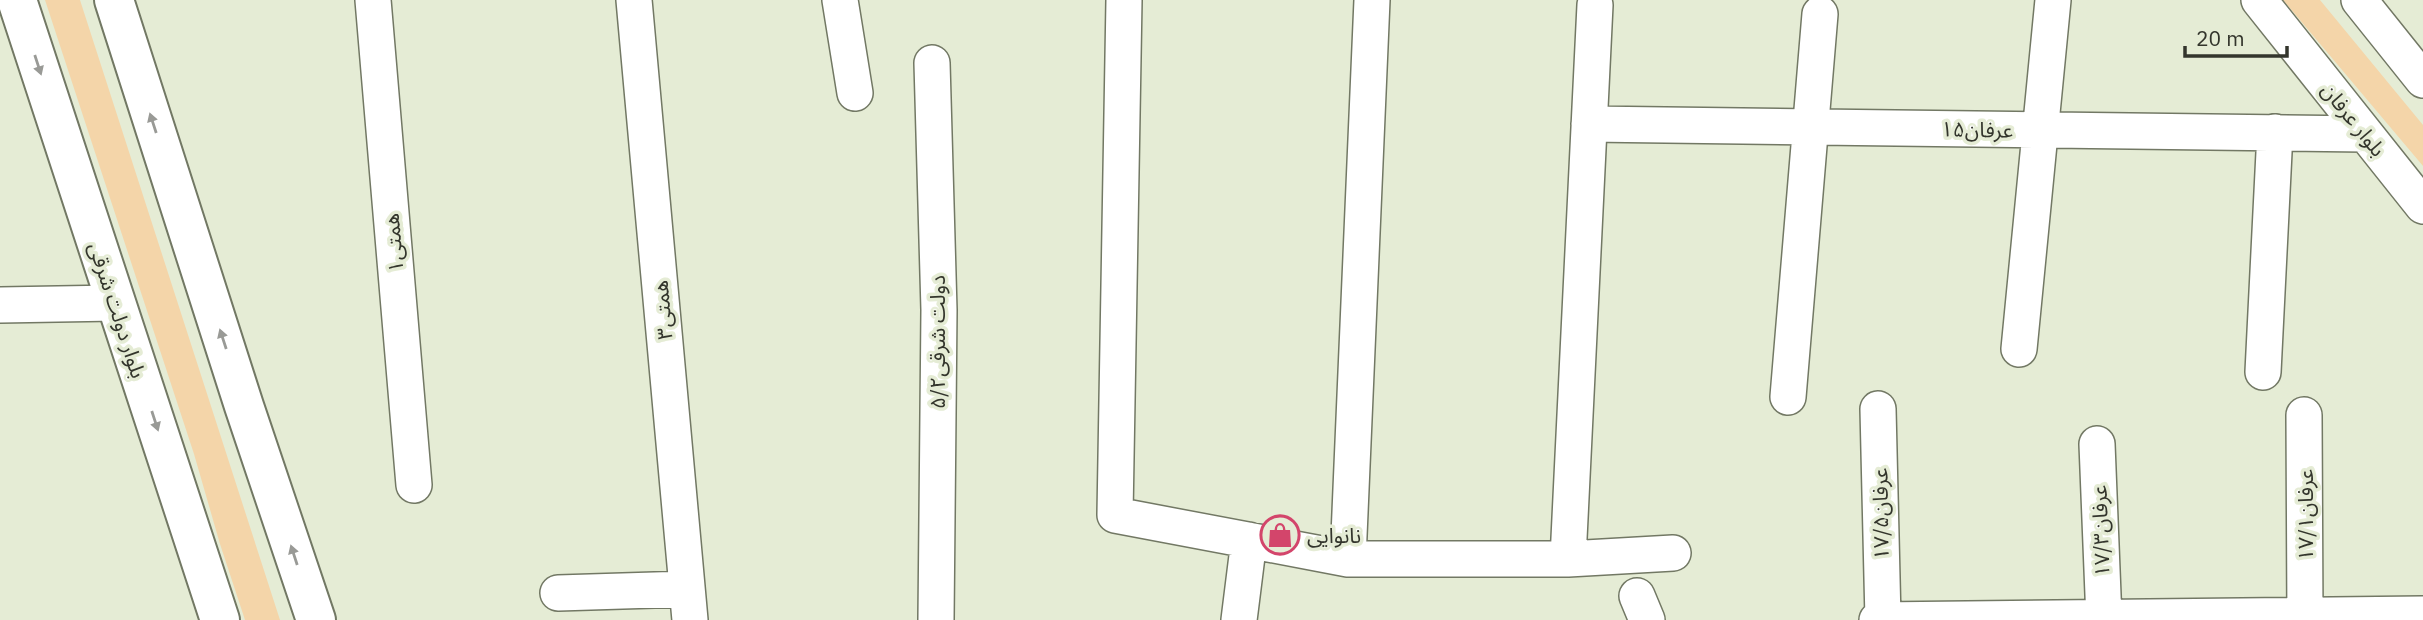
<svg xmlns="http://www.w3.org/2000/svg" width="2423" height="620" font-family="'IBM Plex Sans','Noto Sans Arabic',sans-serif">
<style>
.green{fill:#f4d5a9}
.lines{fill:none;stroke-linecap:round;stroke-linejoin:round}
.minor-casing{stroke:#727864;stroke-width:38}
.major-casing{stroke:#727864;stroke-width:42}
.minor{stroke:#fff;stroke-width:35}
.major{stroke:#fff;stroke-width:38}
.oneway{fill:#999a96}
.labels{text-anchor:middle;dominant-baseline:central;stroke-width:7;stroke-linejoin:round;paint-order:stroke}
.street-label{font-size:21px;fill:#33352c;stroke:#e5ecd5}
.poi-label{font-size:21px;fill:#33352c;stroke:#e5ecd5;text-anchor:start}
</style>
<rect width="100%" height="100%" fill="#e5ecd5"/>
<!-- green -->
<path class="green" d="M45,0H80L280,620H245L220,544L194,454Z
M2283,0H2320L2423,125V166Z"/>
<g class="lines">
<!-- minor casing -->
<g class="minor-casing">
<path id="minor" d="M373,0L414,485
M634,0L690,620
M840,0L855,93
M1124,0L1115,515L1348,559H1568L1673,553
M2259,0L2423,206
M2359,0L2423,80
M932,63L939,310L936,620
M1589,124L2365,134
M0,305L116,303
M2019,349L2053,0
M2263,372L2275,132
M1788,397L1820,14
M1878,409L1883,620
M2304,415L2305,620
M2097,444L2104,620
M1348,559L1372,0
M1568,559L1595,5
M558,593L687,589
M1637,596L1647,620
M1239,620L1249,540
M1877,620L2423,614"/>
</g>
<!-- major casing -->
<g class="major-casing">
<path id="major" d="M17,0L220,620
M114,0L244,406L316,620"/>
</g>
<!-- minor -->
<use href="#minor" class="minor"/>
<!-- major -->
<use href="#major" class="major"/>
</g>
<!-- one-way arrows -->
<defs><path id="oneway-solid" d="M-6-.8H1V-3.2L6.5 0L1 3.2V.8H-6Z" transform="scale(1.75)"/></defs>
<g class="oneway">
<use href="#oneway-solid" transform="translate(38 65) rotate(72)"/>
<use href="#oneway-solid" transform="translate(153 123) rotate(-108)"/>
<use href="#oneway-solid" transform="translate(223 339) rotate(-108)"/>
<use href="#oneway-solid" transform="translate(155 421) rotate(72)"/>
<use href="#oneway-solid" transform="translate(294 555) rotate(-108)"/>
</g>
<!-- icons -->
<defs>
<g id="shop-ring" transform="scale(2.0125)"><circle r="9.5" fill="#e5ecd5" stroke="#d3456b" stroke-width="1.5"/><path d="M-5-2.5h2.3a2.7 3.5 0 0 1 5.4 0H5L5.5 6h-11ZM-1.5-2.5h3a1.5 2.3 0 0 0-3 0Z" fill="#d3456b"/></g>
</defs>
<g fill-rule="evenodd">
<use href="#shop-ring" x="1280" y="535"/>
</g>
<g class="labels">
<!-- street labels -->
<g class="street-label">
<text transform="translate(2354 119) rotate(51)">بلوار عرفان</text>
<text transform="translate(1977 129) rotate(1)">۱۵عرفان</text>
<text transform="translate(393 243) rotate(-95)">۱همتی</text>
<text transform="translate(118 310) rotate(72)">بلوار دولت شرقی</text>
<text transform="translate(662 310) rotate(-95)">۳همتی</text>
<text transform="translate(937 342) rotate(-90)">۵/۲دولت شرقی</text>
<text transform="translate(1880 514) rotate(-91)">۱۷/۵عرفان</text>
<text transform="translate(2305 515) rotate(-90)">۱۷/۱عرفان</text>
<text transform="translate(2100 531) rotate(-92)">۱۷/۳عرفان</text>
</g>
<!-- poi labels -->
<g class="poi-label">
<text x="1307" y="535">نانوایی</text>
</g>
</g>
<!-- scale -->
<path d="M2185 46v10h102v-10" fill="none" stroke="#33352c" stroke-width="3.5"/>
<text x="2196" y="46" font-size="21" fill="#33352c" stroke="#e5ecd5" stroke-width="5" paint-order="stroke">20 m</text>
</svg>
